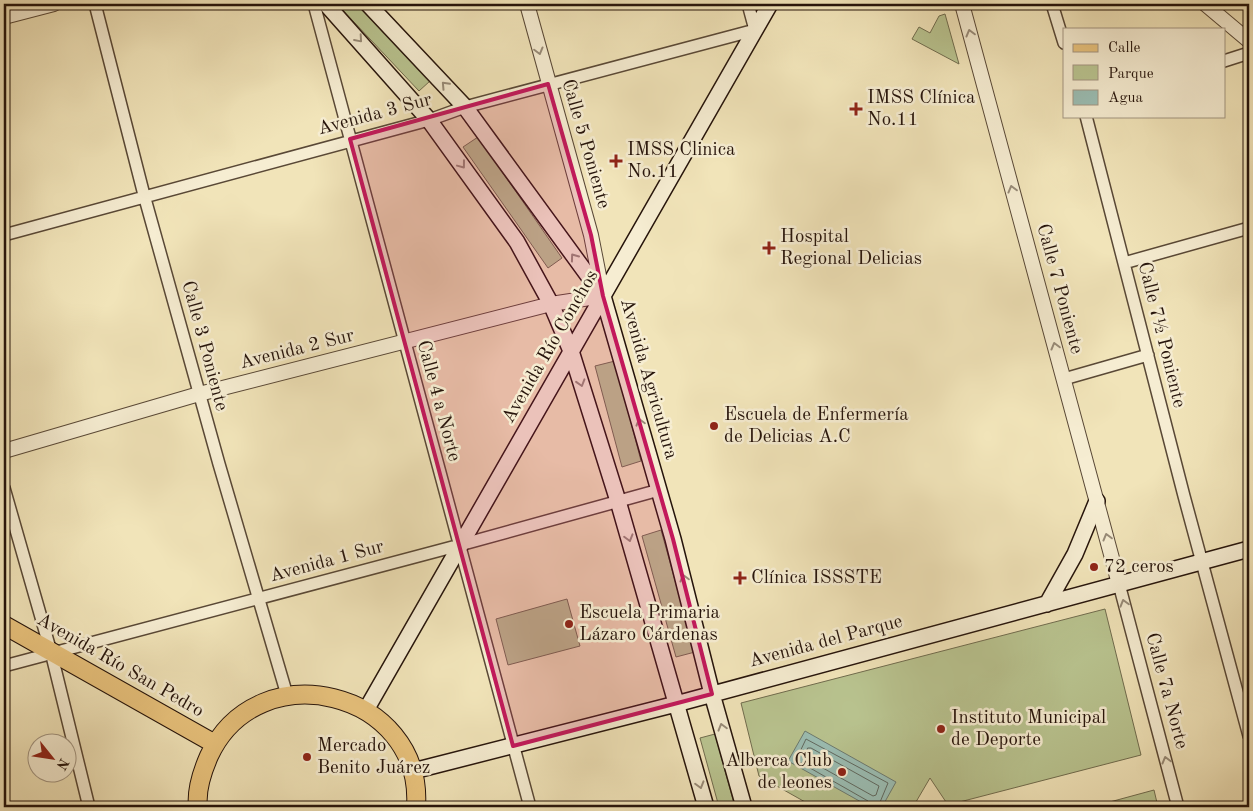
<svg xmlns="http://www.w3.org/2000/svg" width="1253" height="811" font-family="'Old Standard TT',serif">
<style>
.green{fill:#b9c490;stroke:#706c4e}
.water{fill:#9bbeb4;stroke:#6c7a70}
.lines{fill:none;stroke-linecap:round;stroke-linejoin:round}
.shore{stroke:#606960;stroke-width:1}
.minor-casing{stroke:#594836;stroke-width:14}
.tertiary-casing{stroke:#594836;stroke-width:16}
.secondary-casing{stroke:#26140b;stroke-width:18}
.primary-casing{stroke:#26140b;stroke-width:20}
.minor{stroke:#f6edd2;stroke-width:11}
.tertiary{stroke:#f6edd2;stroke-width:14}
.secondary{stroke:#f6edd2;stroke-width:15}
.primary{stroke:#e8c27c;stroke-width:18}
.oneway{stroke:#988b78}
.marked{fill:#c2185b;fill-opacity:0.2;stroke:#c2185b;stroke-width:4;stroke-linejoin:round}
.poi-dot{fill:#8f2418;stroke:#f6edd2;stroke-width:2}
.labels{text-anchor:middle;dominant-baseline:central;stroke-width:5;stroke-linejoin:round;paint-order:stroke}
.poi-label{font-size:19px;fill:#26140b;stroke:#f6edd2;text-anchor:start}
.street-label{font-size:19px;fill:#26140b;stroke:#f6edd2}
</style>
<rect width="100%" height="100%" fill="#f1e4b9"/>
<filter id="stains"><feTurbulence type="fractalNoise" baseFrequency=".004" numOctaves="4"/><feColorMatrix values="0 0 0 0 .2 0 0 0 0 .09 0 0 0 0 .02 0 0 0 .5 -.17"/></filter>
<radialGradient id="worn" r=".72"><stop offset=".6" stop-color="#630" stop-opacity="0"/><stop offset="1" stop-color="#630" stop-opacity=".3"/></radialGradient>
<!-- green -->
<path class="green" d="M337,4H358L430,81L419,91Z
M945,14L959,64L912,39L919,27L930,33L939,16Z
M478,137L562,258L548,268L463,147Z
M615,361L641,461L622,467L595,366Z
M661,530L695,652L676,657L642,536Z
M567,599L580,646L508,665L496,619Z
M1105,609L1141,755L948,805L930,778L913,807H814L759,776L741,703Z
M715,734L735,807H719L700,738Z
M1154,790L1158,807H1095V806Z"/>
<!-- water -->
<path class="water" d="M805,731L896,782L882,807H870L788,761Z"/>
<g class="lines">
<!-- shore -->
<path class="shore" d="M808,748H811L879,786L876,795L873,796L805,758Z
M871,807L868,801L796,760L806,739L888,783L878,807"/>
<!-- minor casing -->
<g class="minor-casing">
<path id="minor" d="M95,4L144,195L219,464L287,695
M314,4L530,807
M1052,4L1064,43
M1224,61L1249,53
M1086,116L1184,496L1249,736
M4,235L429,120L465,107L755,30L748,4
M1124,263L1249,228
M1064,379L1148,355
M4,488L51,652L89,807
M1119,584L1178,807
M4,666L460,545L659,490"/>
</g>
<!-- tertiary casing -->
<g class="tertiary-casing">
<path id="tertiary" d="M962,4L1119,584
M1205,4L1249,41
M4,17L54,4
M4,451L199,394L551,304L603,296L591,235L527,4"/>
</g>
<!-- secondary casing -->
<g class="secondary-casing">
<path id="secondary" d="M326,4L429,120L517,242L551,304L571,351L618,501L706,807
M368,4L465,107L603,296L673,539L712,694L744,807
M1047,604L1075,554L1097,501
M366,710L770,4
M413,771L676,704L1249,549"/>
</g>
<!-- primary casing -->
<g class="primary-casing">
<path id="primary" d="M4,625L215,744
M198,807C196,790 202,772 209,756C258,650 424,691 416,807"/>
</g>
<!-- minor -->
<use href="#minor" class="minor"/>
<!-- tertiary -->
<use href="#tertiary" class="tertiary"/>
<!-- secondary -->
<use href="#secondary" class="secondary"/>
<!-- primary -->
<use href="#primary" class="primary"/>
</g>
<!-- one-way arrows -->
<defs><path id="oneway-chevron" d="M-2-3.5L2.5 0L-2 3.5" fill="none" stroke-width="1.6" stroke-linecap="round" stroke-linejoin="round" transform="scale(1.25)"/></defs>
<g class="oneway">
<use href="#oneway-chevron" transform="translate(970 33) rotate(-105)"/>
<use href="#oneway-chevron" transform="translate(359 39) rotate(49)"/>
<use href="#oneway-chevron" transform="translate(539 51) rotate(75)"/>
<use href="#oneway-chevron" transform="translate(445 85) rotate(-133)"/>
<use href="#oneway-chevron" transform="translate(462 165) rotate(53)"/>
<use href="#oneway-chevron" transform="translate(1012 189) rotate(-105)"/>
<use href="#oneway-chevron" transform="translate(574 257) rotate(-126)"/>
<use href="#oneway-chevron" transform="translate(1055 346) rotate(-105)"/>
<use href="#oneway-chevron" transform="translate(581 383) rotate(73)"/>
<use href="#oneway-chevron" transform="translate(640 422) rotate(-106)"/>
<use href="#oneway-chevron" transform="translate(1107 537) rotate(-105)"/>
<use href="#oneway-chevron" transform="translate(629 538) rotate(74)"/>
<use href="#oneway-chevron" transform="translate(684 578) rotate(-105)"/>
<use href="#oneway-chevron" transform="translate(1124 603) rotate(-106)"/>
<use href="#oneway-chevron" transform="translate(722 727) rotate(-106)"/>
<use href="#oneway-chevron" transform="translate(1166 760) rotate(-105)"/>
<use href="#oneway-chevron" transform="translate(700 785) rotate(74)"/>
</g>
<!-- marked area -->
<path class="marked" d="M548,84L591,235L603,296L673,539L712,694L513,746L350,139Z"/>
<!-- markers -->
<g class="poi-dot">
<path d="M853.5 101.5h5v5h5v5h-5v5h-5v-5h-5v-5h5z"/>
<path d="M613.5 153.5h5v5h5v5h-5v5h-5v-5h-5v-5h5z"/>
<path d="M766.5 240.5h5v5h5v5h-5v5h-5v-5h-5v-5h5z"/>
<circle cx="714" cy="426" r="5"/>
<circle cx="1094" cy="567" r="5"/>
<path d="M737.5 570.5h5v5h5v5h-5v5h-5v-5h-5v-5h5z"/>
<circle cx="569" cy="624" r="5"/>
<circle cx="941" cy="729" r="5"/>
<circle cx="307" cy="757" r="5"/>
<circle cx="842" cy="772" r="5"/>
</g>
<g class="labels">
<!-- poi labels -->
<g class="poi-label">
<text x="867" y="98">IMSS Clínica<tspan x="867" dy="22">No.11</tspan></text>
<text x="627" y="150">IMSS Clinica<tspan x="627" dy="22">No.11</tspan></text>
<text x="780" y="237">Hospital<tspan x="780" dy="22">Regional Delicias</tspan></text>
<text x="724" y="415">Escuela de Enfermería<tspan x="724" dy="22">de Delicias A.C</tspan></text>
<text x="1104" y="567">72 ceros</text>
<text x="751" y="578">Clínica ISSSTE</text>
<text x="579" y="613">Escuela Primaria<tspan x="579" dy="22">Lázaro Cárdenas</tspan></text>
<text x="951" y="718">Instituto Municipal<tspan x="951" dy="22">de Deporte</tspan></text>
<text x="317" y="746">Mercado<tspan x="317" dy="22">Benito Juárez</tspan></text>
<text x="832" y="761" text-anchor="end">Alberca Club<tspan x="832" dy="22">de leones</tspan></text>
</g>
<!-- street labels -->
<g class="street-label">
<text transform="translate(375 115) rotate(-15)">Avenida 3 Sur</text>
<text transform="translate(585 144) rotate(74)">Calle 5 Poniente</text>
<text transform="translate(1059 289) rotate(75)">Calle 7 Poniente</text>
<text transform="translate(1161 335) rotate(76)">Calle 7½ Poniente</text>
<text transform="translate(204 346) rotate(75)">Calle 3 Poniente</text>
<text transform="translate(551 347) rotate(-60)">Avenida Río Conchos</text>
<text transform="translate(297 350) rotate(-14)">Avenida 2 Sur</text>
<text transform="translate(648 379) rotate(74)">Avenida Agricultura</text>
<text transform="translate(438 401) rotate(75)">Calle 4 a Norte</text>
<text transform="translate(327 562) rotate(-15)">Avenida 1 Sur</text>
<text transform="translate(826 642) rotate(-15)">Avenida del Parque</text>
<text transform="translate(120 666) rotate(30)">Avenida Río San Pedro</text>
<text transform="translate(1166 691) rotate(75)">Calle 7a Norte</text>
</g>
</g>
<!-- margin -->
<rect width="1253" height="811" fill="none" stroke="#f1e4b9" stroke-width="20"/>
<rect x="5" y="5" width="1243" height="801" fill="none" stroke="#26140b" stroke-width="2.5"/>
<rect x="10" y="10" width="1233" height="791" fill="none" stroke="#26140b"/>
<!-- legend -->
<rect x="1063" y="28" width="162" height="90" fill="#f6edd2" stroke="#a39682"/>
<rect x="1073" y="44" width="25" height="8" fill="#e8c27c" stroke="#a39682"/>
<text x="1108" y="52" font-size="15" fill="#26140b">Calle</text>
<rect x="1073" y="65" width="25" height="15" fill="#b9c490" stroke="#a39682"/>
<text x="1108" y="78" font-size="15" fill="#26140b">Parque</text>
<rect x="1073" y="90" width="25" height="15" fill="#9bbeb4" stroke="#a39682"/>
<text x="1108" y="102" font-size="15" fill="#26140b">Agua</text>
<!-- north arrow -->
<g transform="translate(52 758) rotate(120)"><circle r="24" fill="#f6edd2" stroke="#a39682"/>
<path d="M0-4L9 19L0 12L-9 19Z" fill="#8f2418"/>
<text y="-8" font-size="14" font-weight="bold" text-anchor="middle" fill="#26140b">N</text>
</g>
<rect width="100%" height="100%" filter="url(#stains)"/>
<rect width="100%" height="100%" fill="url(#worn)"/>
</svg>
